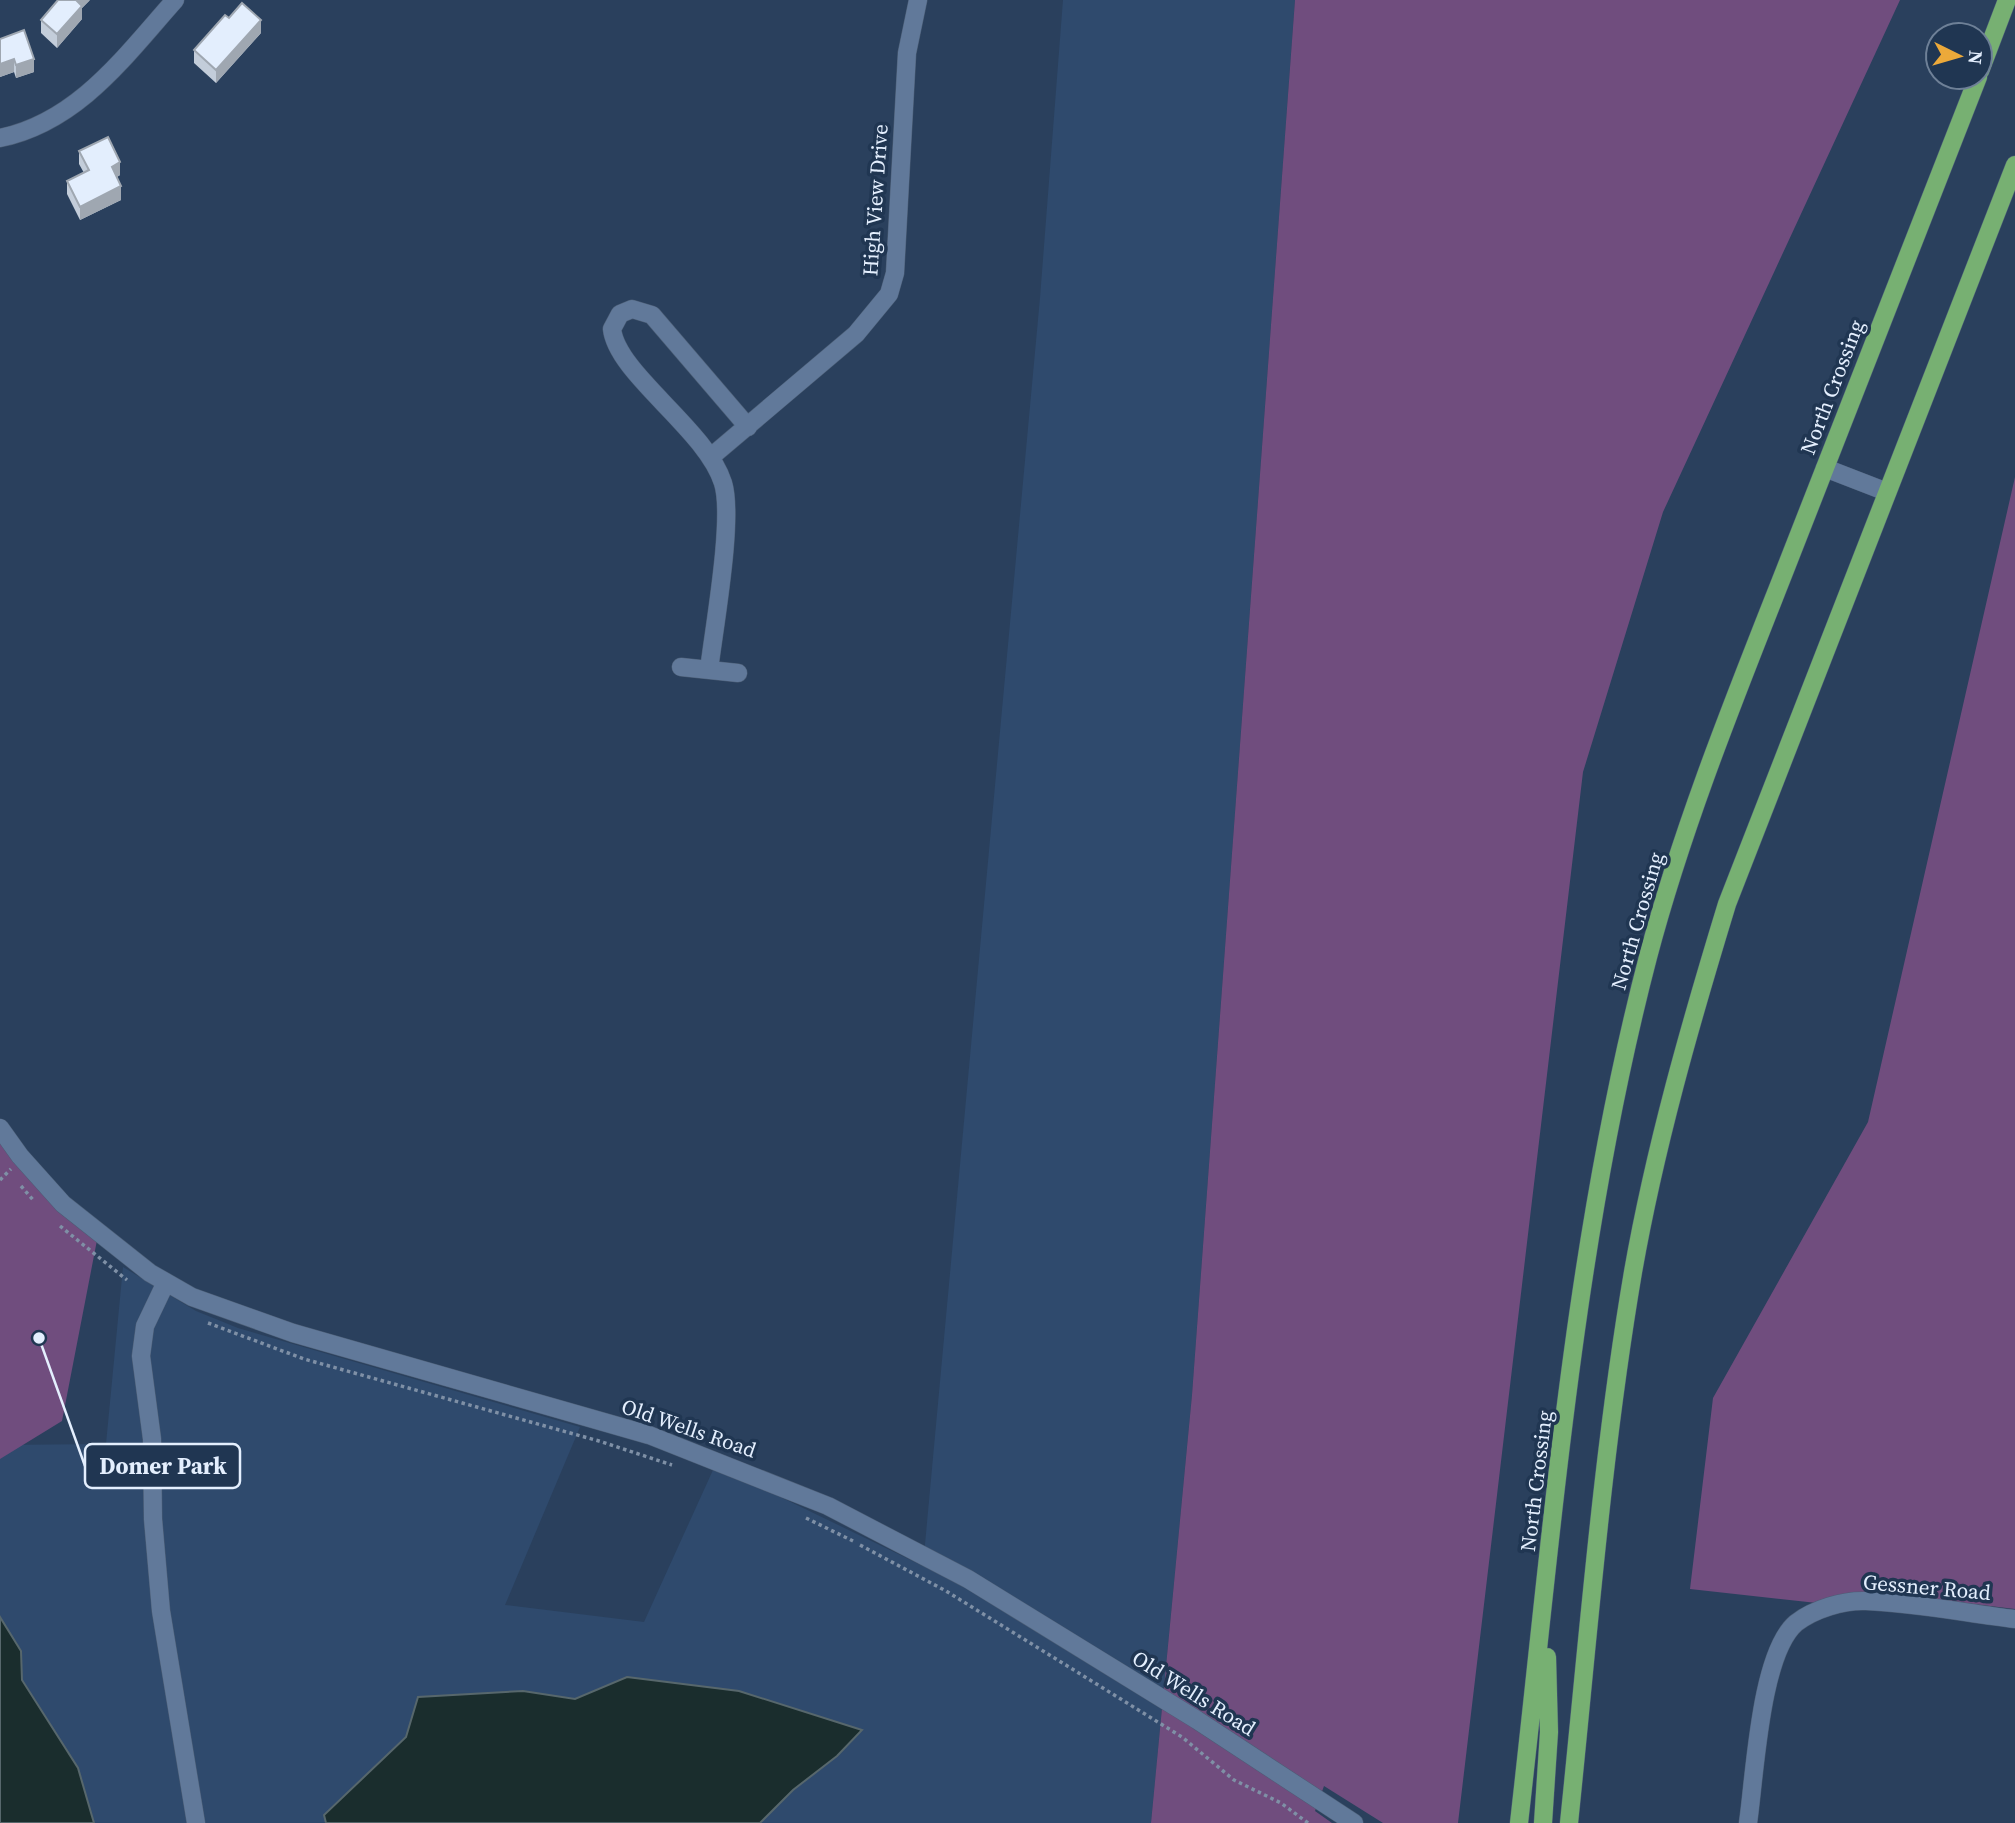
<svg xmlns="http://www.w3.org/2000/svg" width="2015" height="1823" font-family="'Source Serif 4',serif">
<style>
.built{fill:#2f4a6d}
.green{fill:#704d7e}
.water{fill:#1a2d2d;stroke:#57676c;stroke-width:2}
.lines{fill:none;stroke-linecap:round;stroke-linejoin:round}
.minor-casing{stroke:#4c5e76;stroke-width:19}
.major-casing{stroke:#4c5e76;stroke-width:19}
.path{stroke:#7f90a6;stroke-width:3.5;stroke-dasharray:3.5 3.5;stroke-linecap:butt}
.minor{stroke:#61799a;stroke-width:18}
.major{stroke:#77b072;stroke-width:18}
.wall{fill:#c3cdda}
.shaded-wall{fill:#9fa7b1}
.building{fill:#e3eefd;stroke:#9fa7b1;stroke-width:2}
.labels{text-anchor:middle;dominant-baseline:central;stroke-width:7;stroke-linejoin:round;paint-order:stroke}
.street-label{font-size:21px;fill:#e4effe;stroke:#203652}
.leader{fill:none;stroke:#e4effe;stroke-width:2.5}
.callout-dot{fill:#e4effe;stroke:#203652;stroke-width:2.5}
.callout{fill:#203652;stroke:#e4effe;stroke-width:2.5}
.callout-label{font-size:23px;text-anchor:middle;font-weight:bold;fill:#e4effe}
</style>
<rect width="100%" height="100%" fill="#2a405d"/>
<!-- built -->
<path class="built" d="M1063,0H1295L1192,1395L1151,1823H94L78,1768L22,1680L21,1650L0,1617V1445L106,1444L123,1267L196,1311L238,1328L580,1427L505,1605L644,1622L713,1470L770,1492L923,1566L1040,298Z"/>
<!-- green -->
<path class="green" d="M1295,0H1900L1663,512L1583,772L1458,1823H1383L1324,1786L1315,1811L1332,1823H1151L1192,1395Z
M2015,477V1609L1948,1601L1817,1603L1690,1589L1713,1398L1868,1122Z
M0,1128L98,1235L62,1421L0,1459Z"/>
<!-- water -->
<path class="water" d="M0,1617L21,1651L22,1680L78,1768L94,1823H0Z
M627,1677L739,1691L862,1730L837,1756L793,1790L760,1823H326L324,1815L406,1737L418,1697L523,1691L575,1699Z"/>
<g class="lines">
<!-- minor casing -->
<g class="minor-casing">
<path id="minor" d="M0,138C78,122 125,56 175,0
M712,456L856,334L889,294L895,273L907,53L918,0
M1825,468L1887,492
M681,667L738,673
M709,670C714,628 734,518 723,483C706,429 617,374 612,329L620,314L632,309L652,315L748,427
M0,1128L20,1156L63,1204L150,1273L192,1297L293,1333L649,1435L828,1506L968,1579L1197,1720L1354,1823
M166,1282L145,1326L141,1356L152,1439L153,1519L161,1611L196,1823
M1748,1823C1755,1775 1760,1654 1796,1623C1814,1609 1844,1600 1866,1601C1916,1603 1966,1613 2015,1619"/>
</g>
<!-- major casing -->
<g class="major-casing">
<path id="major" d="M1980,71L2007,0
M1519,1823C1552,1534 1574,1240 1648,957C1683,825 1735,697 1785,570C1849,406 1914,241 1978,77
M1543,1823L1549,1732L1547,1657
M1569,1823C1588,1640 1602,1454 1633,1272C1655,1147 1690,1025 1727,904L2015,165"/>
</g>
<!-- path -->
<path class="path" d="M0,1180L11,1169
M21,1186L34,1201
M60,1226L127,1280
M208,1323L304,1359L599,1441L672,1465
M806,1518L853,1541
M860,1545L946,1591L1069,1667L1182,1737L1234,1780L1281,1803L1308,1823"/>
<!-- minor -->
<use href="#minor" class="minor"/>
<!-- major -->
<use href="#major" class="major"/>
</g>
<!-- wall -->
<path class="wall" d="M90,0L82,8V19L57,48L41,33V20Z
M261,33L216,83L194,63V50Z
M0,39L34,72L16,78L14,72L0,77Z
M79,151L120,175L117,177L121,200L80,220L67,194V181L84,173L79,164Z"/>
<!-- shaded-wall -->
<path class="shaded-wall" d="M78,0H90L82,8V19L57,48V34Z
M261,20V33L216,83V70Z
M14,59V72L0,77V64Z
M34,59V72L16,78V65Z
M120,162V175L112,180V167Z
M121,186V200L80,220V207Z"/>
<!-- building -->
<path class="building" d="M58,0H78L77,1L82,6L57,34L41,20Z
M242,3L261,20L216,70L194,50L225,15L229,18Z
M24,30L34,59L16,65L14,59L0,64V39Z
M108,137L120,162L112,167L121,186L80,207L67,181L89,170L79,151Z"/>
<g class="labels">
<!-- street labels -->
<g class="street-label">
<text transform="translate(875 200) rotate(-86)">High View Drive</text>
<text transform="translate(1832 387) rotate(-69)">North Crossing</text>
<text transform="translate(1637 921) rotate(-74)">North Crossing</text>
<text transform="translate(689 1428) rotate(19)">Old Wells Road</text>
<text transform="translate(1536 1481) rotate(-83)">North Crossing</text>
<text transform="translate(1927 1587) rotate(5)">Gessner Road</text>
<text transform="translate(1194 1693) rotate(32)">Old Wells Road</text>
</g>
</g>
<!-- callouts -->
<path class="leader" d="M39 1338L85 1466"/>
<circle class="callout-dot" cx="39" cy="1338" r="7"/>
<rect class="callout" x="85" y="1444" width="155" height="44" rx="7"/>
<g class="callout-label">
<text x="163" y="1474">Domer Park</text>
</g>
<!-- north arrow -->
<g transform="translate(1959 56) rotate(95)"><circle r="33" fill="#203652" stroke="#6e8097" stroke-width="2"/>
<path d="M0-5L12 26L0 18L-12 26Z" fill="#eca93a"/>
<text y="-10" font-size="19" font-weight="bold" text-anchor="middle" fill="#e4effe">N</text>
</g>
</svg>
